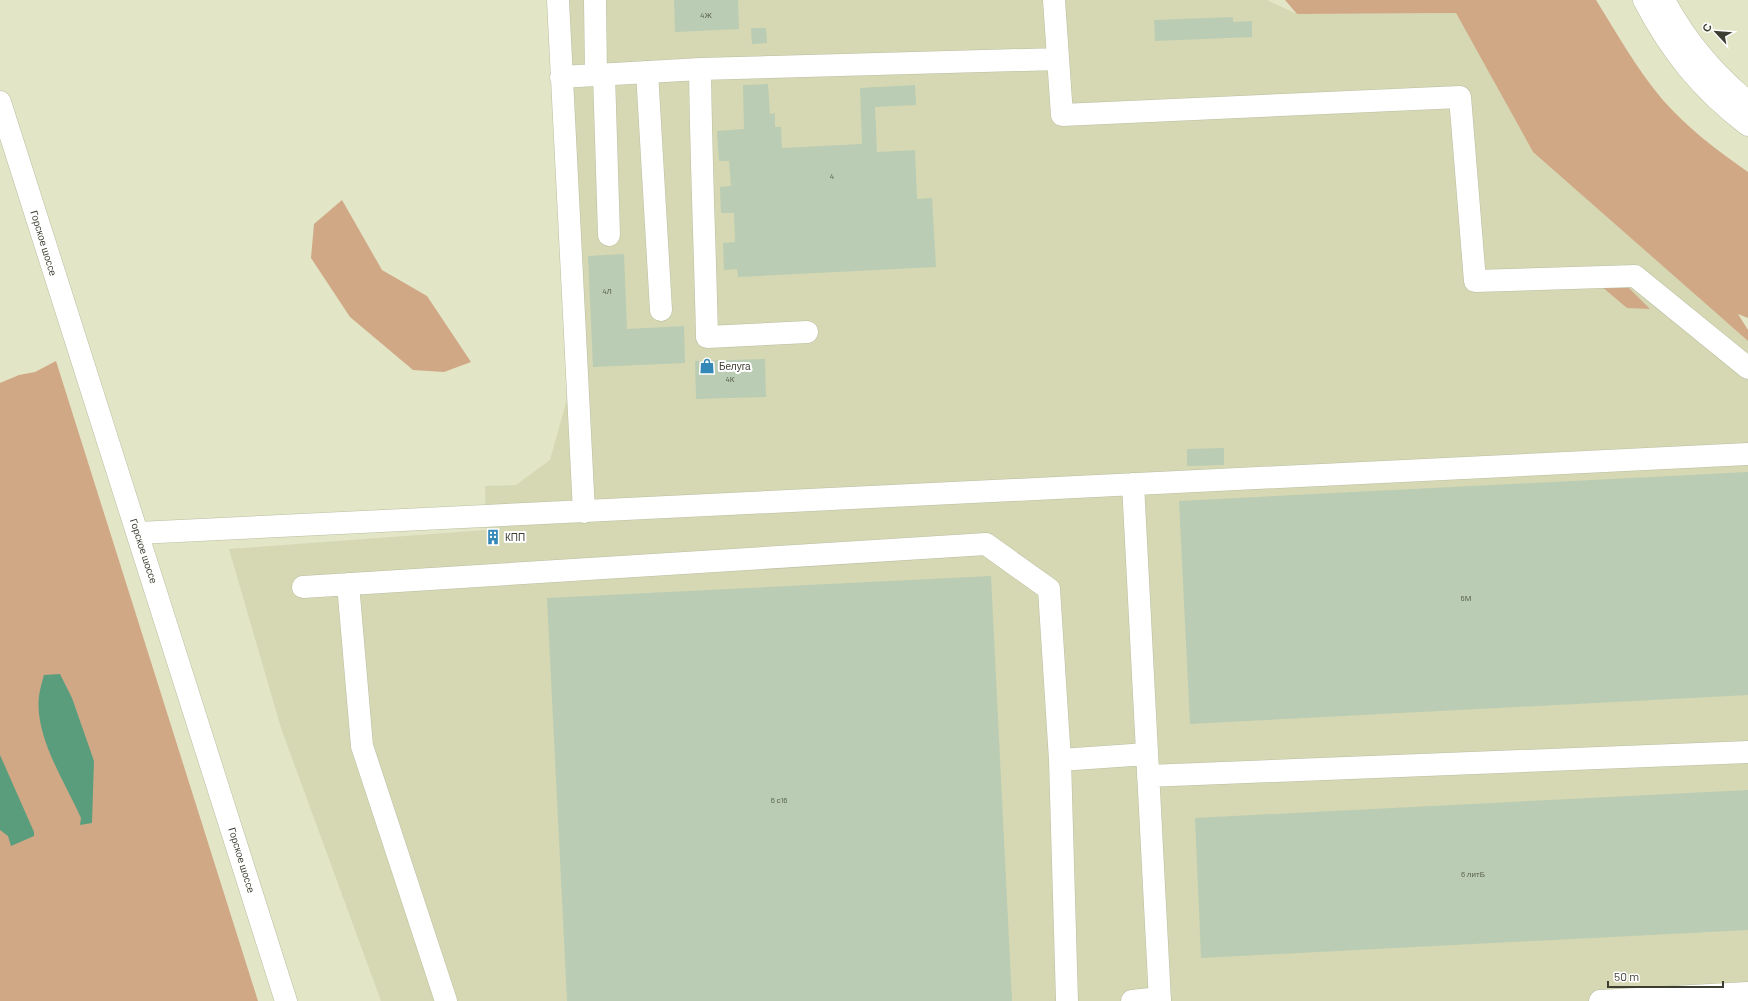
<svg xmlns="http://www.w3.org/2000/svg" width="1748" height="1001" font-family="Barlow,sans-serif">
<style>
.built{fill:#d5d8b3}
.green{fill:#d0a886}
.water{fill:#599d7d}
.building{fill:#baccb3}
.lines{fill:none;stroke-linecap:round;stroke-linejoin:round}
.minor-casing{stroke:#babea0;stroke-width:23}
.major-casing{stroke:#babea0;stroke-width:23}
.minor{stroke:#fff;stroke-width:22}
.major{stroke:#fff;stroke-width:22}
.labels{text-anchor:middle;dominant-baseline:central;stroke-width:4;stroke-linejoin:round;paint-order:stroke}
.number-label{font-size:8px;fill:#5c6252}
.street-label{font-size:10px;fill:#3d3e32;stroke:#fff}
.poi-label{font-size:10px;fill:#3d3e32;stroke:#fff;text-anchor:start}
</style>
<rect width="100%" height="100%" fill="#e2e5c6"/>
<!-- built -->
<path class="built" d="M548,0H1267L1297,14L1456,13L1533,152L1748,341V1001H381L281,728L229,549L486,530L485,486L516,485L550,460L567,399Z"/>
<!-- green -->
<path class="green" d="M1285,0H1596C1617,34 1637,69 1662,99C1687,128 1717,150 1748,172V318L1738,314L1748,330V341L1533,152L1456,13L1297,14Z
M342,200L382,270L427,296L471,362L444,372L413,370L350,317L311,258L314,224Z
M1621,280L1650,309L1627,308L1601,286Z
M56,361L258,1001H0V383L19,375L35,372Z"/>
<!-- water -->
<path class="water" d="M60,674L72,698L94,761L92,823L80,825L81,818C66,784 34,736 39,696C40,689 42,682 44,675Z
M0,755L34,832V836L11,846L8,836L0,830Z"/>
<!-- building -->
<path class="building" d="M674,0H738L739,29L675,32Z
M1233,17V22L1252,21V37L1155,41L1154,20Z
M751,28H766L767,43L752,44Z
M768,84L770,114L775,113V127H781L782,148L862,144L860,88L915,85L916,105L875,107L877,152L915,150L917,199L932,198L936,267L738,277L737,269L724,270L723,243L735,242L734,213H721L720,187L731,186L729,161H719L717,131L744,129L743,85Z
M624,254L627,329L684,326L685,363L593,367L588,256Z
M765,359L766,397L696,399L695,361Z
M1224,448V465L1187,466V449Z
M1748,472V695L1190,724L1179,501Z
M991,576L1012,1001H567L547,598Z
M1748,790V930L1201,958L1195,818Z"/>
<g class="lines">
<!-- minor casing -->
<g class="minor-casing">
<path id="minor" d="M558,0L584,512
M1054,0L1062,115L1460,97L1475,281L1635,276L1748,368
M700,69C701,159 705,248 707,337L807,332
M647,72L661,310
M596,75L700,69L1058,59
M604,75L609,235
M561,77L596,75L595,0
M1133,484L1160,1001
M138,533L1748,454
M348,584L362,746L446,1001
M303,587L986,544L1049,589L1060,760L1067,1001
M1060,760L1147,754
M1148,776L1748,752
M1132,1001L1160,998
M1600,1001L1748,993"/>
</g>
<!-- major casing -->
<g class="major-casing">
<path id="major" d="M1644,0C1671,52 1702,90 1748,125
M1664,0C1685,40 1713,73 1748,102
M0,102L286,1001"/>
</g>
<!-- minor -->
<use href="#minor" class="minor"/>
<!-- major -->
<use href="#major" class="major"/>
</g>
<!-- icons -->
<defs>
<g id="shop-bare" transform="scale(1.2)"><path d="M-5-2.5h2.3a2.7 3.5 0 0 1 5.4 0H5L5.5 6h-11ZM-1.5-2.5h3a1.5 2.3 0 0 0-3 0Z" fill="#3488b8" stroke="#fff" stroke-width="2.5" paint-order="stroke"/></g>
<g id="building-bare" transform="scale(1.2)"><path d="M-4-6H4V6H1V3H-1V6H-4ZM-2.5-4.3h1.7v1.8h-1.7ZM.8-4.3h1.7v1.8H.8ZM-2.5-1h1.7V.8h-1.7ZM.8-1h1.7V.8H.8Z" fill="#3488b8" stroke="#fff" stroke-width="2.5" paint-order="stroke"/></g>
</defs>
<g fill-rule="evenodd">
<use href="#shop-bare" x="707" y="366"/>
<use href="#building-bare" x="493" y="537"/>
</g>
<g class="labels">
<!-- number labels -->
<g class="number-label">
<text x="706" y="15">4Ж</text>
<text x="832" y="176">4</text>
<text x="607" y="291">4Л</text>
<text x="730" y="379">4К</text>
<text x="1466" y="598">6М</text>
<text x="779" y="800">6 с16</text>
<text x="1473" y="874">6 литБ</text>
</g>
<!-- street labels -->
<g class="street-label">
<text transform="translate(44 243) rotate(73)">Горское шоссе</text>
<text transform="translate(144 551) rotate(72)">Горское шоссе</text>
<text transform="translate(242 860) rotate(73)">Горское шоссе</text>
</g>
<!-- poi labels -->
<g class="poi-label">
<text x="719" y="366">Белуга</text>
<text x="505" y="537">КПП</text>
</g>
</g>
<!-- north arrow -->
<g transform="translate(1716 32) rotate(296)" stroke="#ffffff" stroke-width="3" paint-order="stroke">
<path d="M0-3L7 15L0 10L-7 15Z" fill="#3d3e32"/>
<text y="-6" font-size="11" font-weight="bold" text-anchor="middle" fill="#3d3e32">С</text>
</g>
<!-- scale -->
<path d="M1608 981v6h115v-6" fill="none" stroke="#3d3e32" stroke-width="2"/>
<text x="1614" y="981" font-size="12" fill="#3d3e32" stroke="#ffffff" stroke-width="3" paint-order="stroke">50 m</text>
</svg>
